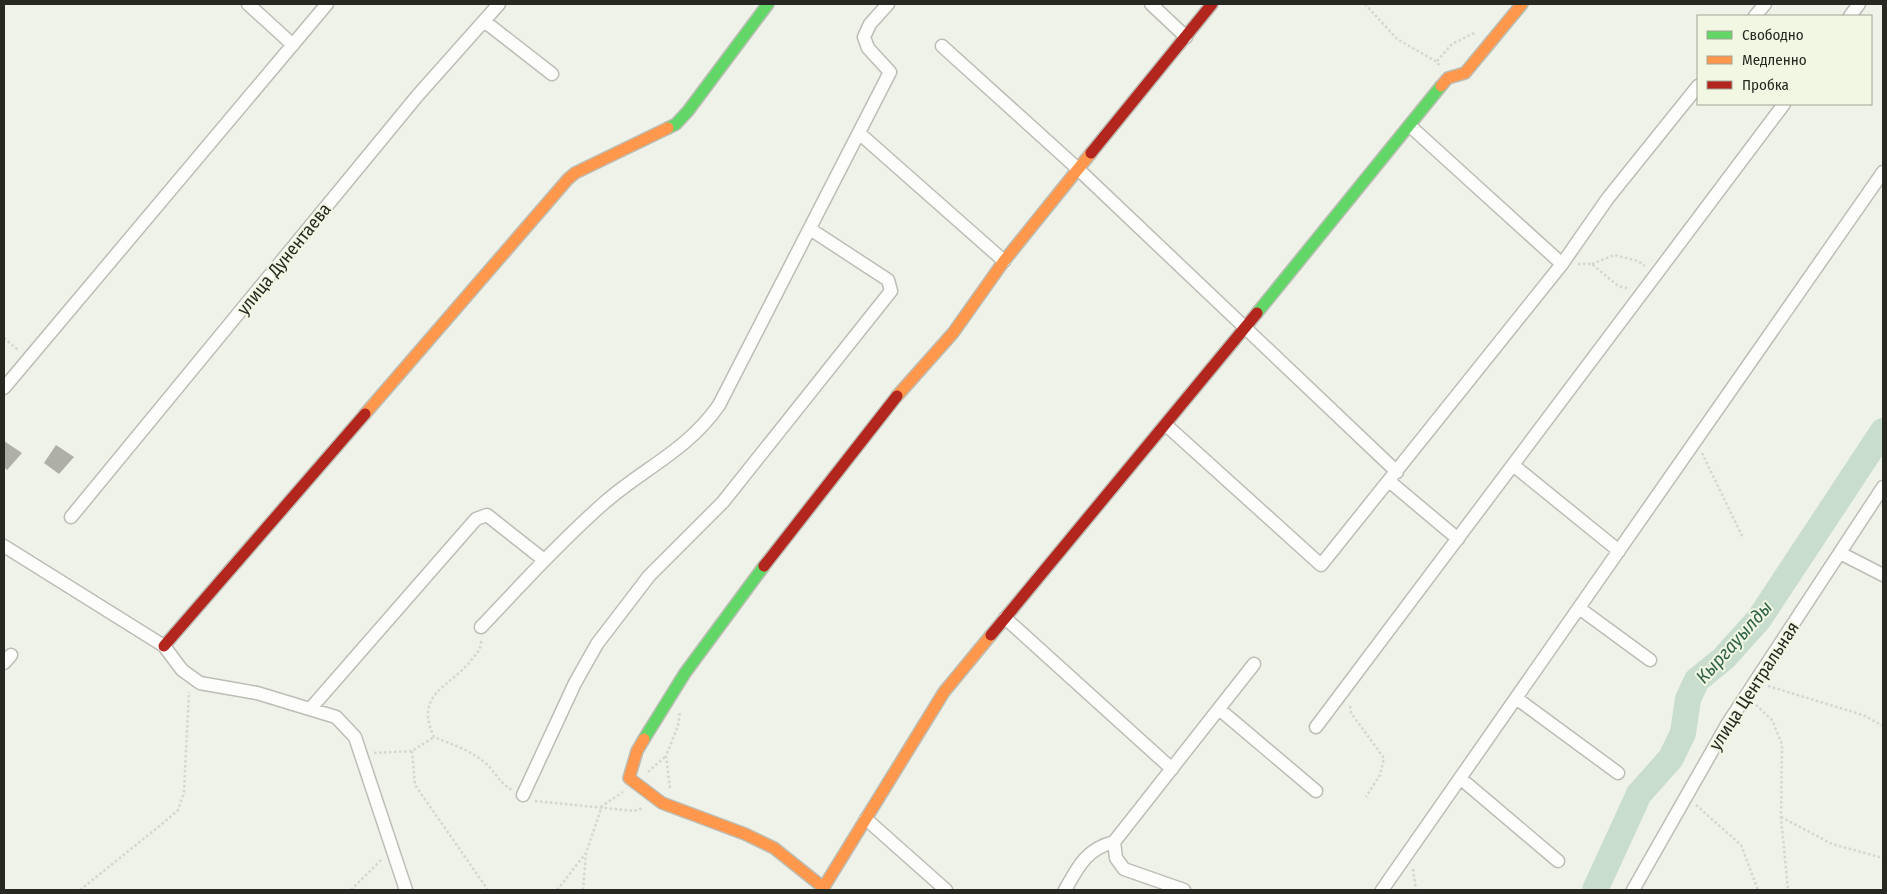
<svg xmlns="http://www.w3.org/2000/svg" width="1887" height="894" font-family="'Fira Sans Condensed',sans-serif">
<style>
.lines{fill:none;stroke-linecap:round;stroke-linejoin:round}
.river{stroke:#c8ddcd;stroke-width:26}
.building{fill:#aeafa7}
.street-casing{stroke:#bcbeb6;stroke-width:15}
.fast-casing{stroke:#bcbeb6;stroke-width:14}
.slow-casing{stroke:#bcbeb6;stroke-width:14}
.jam-casing{stroke:#bcbeb6;stroke-width:14}
.path{stroke:#d5d6d3;stroke-width:2.5;stroke-dasharray:2.5 2.5;stroke-linecap:butt}
.street{stroke:#fdfdfc;stroke-width:12}
.fast{stroke:#63d668;stroke-width:11}
.slow{stroke:#ff974d;stroke-width:11}
.jam{stroke:#b3261e;stroke-width:11}
.labels{text-anchor:middle;dominant-baseline:central;stroke-width:4;stroke-linejoin:round;paint-order:stroke}
.street-label{font-size:18px;fill:#262821;stroke:#f1f7e3}
.water-label{font-size:19px;font-style:italic;fill:#326448;stroke:#f1f7e3}
</style>
<rect width="100%" height="100%" fill="#eff2e8"/>
<g class="lines">
<!-- river -->
<path class="river" d="M1595,890L1639,794L1671,758L1683,733L1688,699L1697,680L1724,658L1759,619L1883,431"/>
</g>
<!-- building -->
<path class="building" d="M4,441L22,453L7,470L4,467Z
M56,445L74,457L59,474L44,463Z"/>
<g class="lines">
<!-- street casing -->
<g class="street-casing">
<path id="street" d="M248,4L293,45
M1151,4L1186,37
M1755,16L1765,4
M1850,16L1859,4
M484,21L552,74
M942,46L1078,169L1397,472
M1410,126L1562,264
M859,133L1004,261
M4,388L327,4
M1166,425L1321,565L1562,264L1608,198L1698,86
M1513,465L1619,551
M1389,481L1458,539
M71,517L418,95L499,4
M4,546L164,646L182,670L200,683L257,693L336,717L355,737L406,890
M1840,553L1883,575
M1579,608L1650,660
M1005,618L1172,769
M481,627C521,585 560,542 604,503C644,468 688,450 719,405L890,72L868,48L864,37L870,24L888,4
M4,663L11,655
M1516,698L1618,773
M311,708L476,519L487,515L544,560
M1219,709L1316,791
M1316,727L1784,104
M1460,778L1558,861
M523,795L575,683L597,644L649,576L723,502L891,291L888,280L810,229
M866,819L946,890
M1114,842L1116,858L1124,869L1184,890
M1065,890C1078,867 1086,849 1114,842L1254,664
M1382,890L1883,172
M1633,890L1728,723L1883,487"/>
</g>
<!-- fast casing -->
<g class="fast-casing">
<path id="fast" d="M668,128L676,124L688,111L768,4
M1257,313L1441,86
M644,739L685,673L764,566"/>
</g>
<!-- slow casing -->
<g class="slow-casing">
<path id="slow" d="M1441,86L1448,78L1465,73L1522,4
M897,396L953,333L1004,261L1091,153
M365,414L568,179L575,173L668,128
M644,739L637,751L629,778L662,803L745,834L774,848L824,888
M822,890L944,692L991,635"/>
</g>
<!-- jam casing -->
<g class="jam-casing">
<path id="jam" d="M1091,153L1212,4
M764,566L897,396
M991,635L1257,313
M164,646L365,414"/>
</g>
<!-- path -->
<path class="path" d="M1365,4L1397,39L1437,62L1439,65
M1437,61L1452,44L1476,32
M1578,264H1592L1618,286L1630,289
M1592,264L1614,255L1638,261L1645,266
M4,338L18,350
M1702,453L1743,538
M481,641C481,649 478,652 473,658C452,687 413,692 434,737C451,744 470,750 484,762C495,771 499,783 512,790
M1768,686L1863,715L1883,726
M1756,705L1772,720L1782,744L1781,817L1788,890
M1350,706L1351,713L1384,758L1380,775L1366,797
M412,751L415,785L488,890
M374,753L412,751L434,737
M648,772L666,756
M670,788L666,756L678,726L680,711
M535,801L634,811L643,808
M1696,805L1741,845L1758,890
M1781,817L1832,844L1883,858
M1413,869L1416,890
M80,890L162,824L178,810L184,792L189,692
M351,890L382,859
M557,890L586,853L602,806L623,792
M583,890L586,854"/>
<!-- street -->
<use href="#street" class="street"/>
<!-- fast -->
<use href="#fast" class="fast"/>
<!-- slow -->
<use href="#slow" class="slow"/>
<!-- jam -->
<use href="#jam" class="jam"/>
</g>
<g class="labels">
<!-- street labels -->
<g class="street-label">
<text transform="translate(284 259) rotate(-51)">улица Дунентаева</text>
<text transform="translate(1754 686) rotate(-57)">улица Центральная</text>
</g>
<!-- water labels -->
<g class="water-label">
<text transform="translate(1734 642) rotate(-48)">Кыргауылды</text>
</g>
</g>
<!-- border -->
<rect width="1887" height="894" fill="none" stroke="#262821" stroke-width="10"/>
<!-- legend -->
<rect x="1697" y="15" width="175" height="90" fill="#f1f7e3" stroke="#a0a495"/>
<rect x="1707" y="31" width="25" height="8" fill="#63d668" stroke="#a0a495"/>
<text x="1742" y="40" font-size="15" fill="#262821">Свободно</text>
<rect x="1707" y="56" width="25" height="8" fill="#ff974d" stroke="#a0a495"/>
<text x="1742" y="65" font-size="15" fill="#262821">Медленно</text>
<rect x="1707" y="81" width="25" height="8" fill="#b3261e" stroke="#a0a495"/>
<text x="1742" y="90" font-size="15" fill="#262821">Пробка</text>
</svg>
